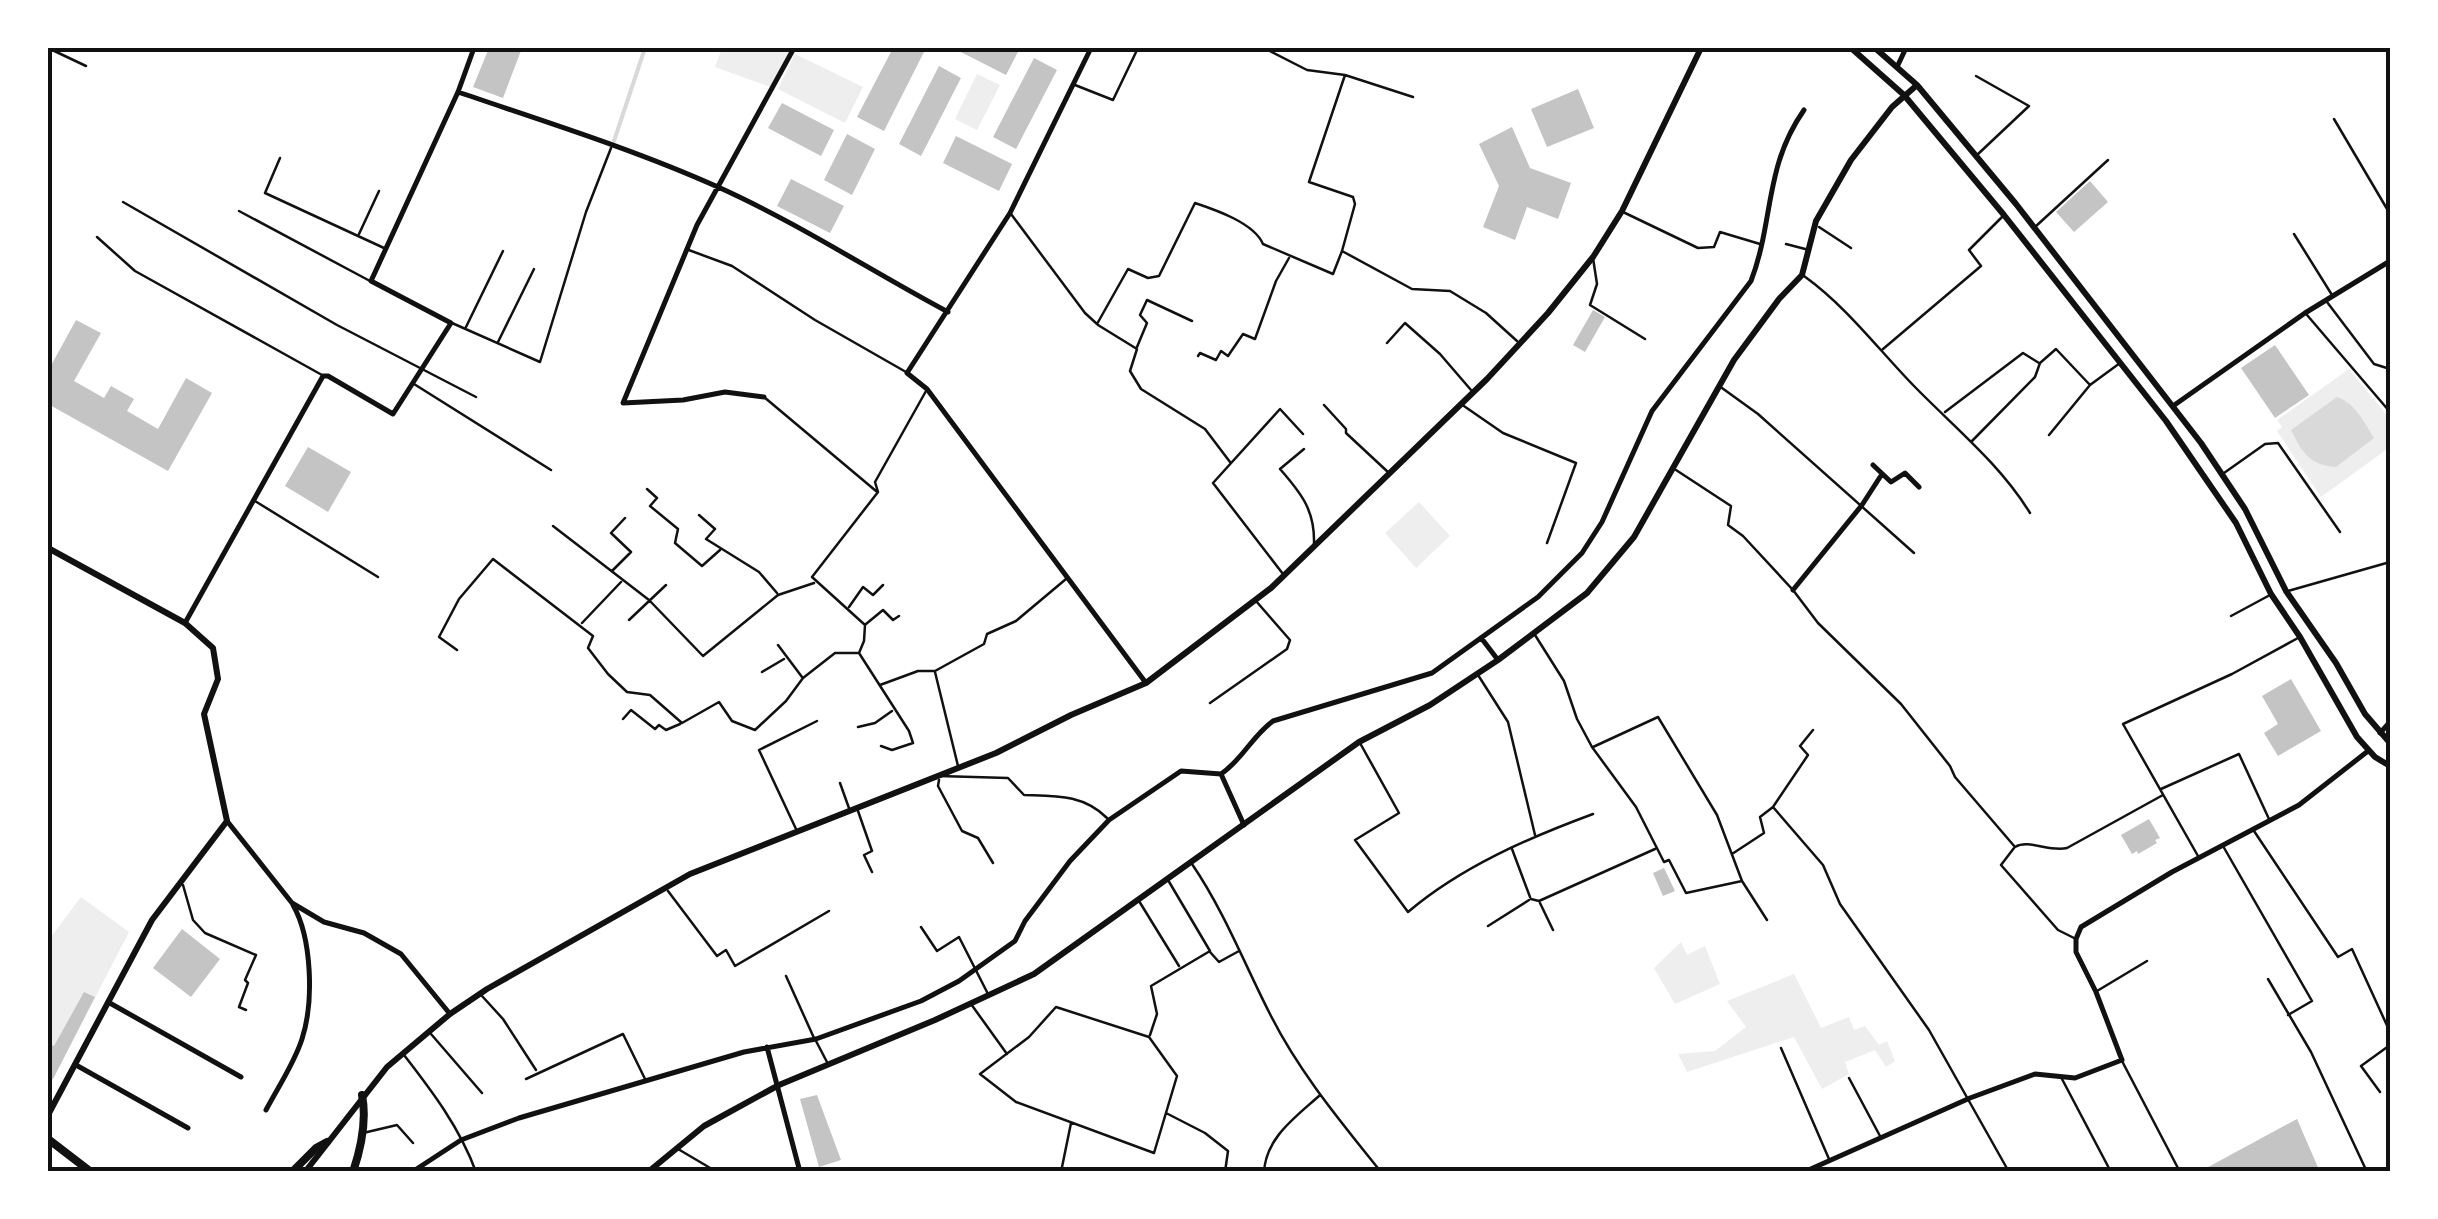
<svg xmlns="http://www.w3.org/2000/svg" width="2438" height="1219" font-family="'Nunito Sans',sans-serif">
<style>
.green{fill:#eee}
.water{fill:#d9d9d9}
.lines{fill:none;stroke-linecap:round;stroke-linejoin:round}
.stream{stroke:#d9d9d9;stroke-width:4}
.building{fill:#c4c4c4}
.service{stroke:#111;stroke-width:2.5}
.minor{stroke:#111;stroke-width:5}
.tertiary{stroke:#111;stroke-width:6}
.secondary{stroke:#111;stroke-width:6}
.primary{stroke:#111;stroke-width:8}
.neatline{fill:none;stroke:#111;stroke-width:4}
</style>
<rect width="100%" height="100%" fill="#fff"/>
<!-- green -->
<path class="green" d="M722,48H782L789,51L770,87L715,67Z
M795,54L863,87L845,123L778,89Z
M977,74L1000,85L977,130L955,119Z
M2349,369L2390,419V447L2321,497L2277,431L2282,427L2277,420Z
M1419,502L1450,536L1416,568L1385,533Z
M81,897L129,932L48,1089V941Z
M1681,942L1687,955L1705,946L1720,984L1675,1004L1654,968Z
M1794,974L1821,1028L1849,1017L1854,1030L1865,1026L1879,1045L1887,1041L1895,1061L1886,1067L1875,1050L1845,1062L1849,1074L1822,1089L1794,1037L1687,1072L1678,1054L1715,1051L1746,1027L1727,1001Z"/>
<!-- water -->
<path class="water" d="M2337,397C2355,403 2364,422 2374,438L2336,467C2309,465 2302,452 2291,430Z"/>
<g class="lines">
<!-- stream -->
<path class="stream" d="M614,141L645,48"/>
</g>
<!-- building -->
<path class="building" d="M489,48H522L503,98L473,87Z
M893,48H926L884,131L857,117Z
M953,48H1020L1006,75Z
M1034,58L1057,70L1016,149L993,137Z
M939,66L961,78L921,156L899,144Z
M1578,89L1594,128L1547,147L1531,109Z
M782,103L834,130L821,156L768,128Z
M1512,127L1530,168L1571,183L1558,219L1527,207L1515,240L1483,227L1499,186L1479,144Z
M847,134L875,149L852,195L824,180Z
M956,136L1012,164L999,191L943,163Z
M791,179L844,206L830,233L777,206Z
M2090,181L2108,202L2074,232L2056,212Z
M1593,310L1605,317L1585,352L1573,345Z
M76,320L101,333L74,381L104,398L111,386L134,399L127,411L158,429L186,378L212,393L168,471L48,404V371Z
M2275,345L2309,395L2275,418L2241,368Z
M308,447L351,472L328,512L285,486Z
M2291,679L2321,731L2278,756L2264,733L2278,724L2262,696Z
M2149,819L2160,838L2155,840L2157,843L2138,854L2137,851L2132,854L2121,835Z
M1664,868L1675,891L1663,896L1653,873Z
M182,929L220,959L191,997L153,968Z
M84,992L95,997L53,1079L50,1078L48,1083V1048L50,1044L54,1046Z
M817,1095L841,1160L819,1167L800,1099Z
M2297,1119L2320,1172H2199Z"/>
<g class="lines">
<!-- service -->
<path class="service" d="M48,48L86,66
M461,48L472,51
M1264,48L1307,70L1345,75L1413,97
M1345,75L1309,182L1353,197L1355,204L1342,251L1412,289L1450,291L1486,313L1517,341
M1976,76L2029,106L1977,155
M1075,85L1113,100L1138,48
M2334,119L2390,214
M280,158L265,193L384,248
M123,202L337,325L476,397
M239,211L370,281
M1623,212L1698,248L1714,247L1720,232L1760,244
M1011,214L1085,313L1097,324L1128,269L1148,278L1159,276L1195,203C1216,210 1254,223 1263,244L1333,274L1342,251
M1819,227L1851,248
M2035,227L2108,160
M359,234L379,191
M2294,234L2332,295
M97,237L135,271L322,375
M1786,244L1809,250
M686,249L732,266L815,320L906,372
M1593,258L1597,284L1590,305L1645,339
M1804,276C1847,307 1878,349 1914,386C1954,427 2000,464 2030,513
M2327,302L2374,364L2390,369
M2307,315L2390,412
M452,323L540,362L586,212L611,148
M1098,325L1137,349L1130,371L1141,389L1205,429L1230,462
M466,327L503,251
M498,342L534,269
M1387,343L1405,323L1440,354L1471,390
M1137,347L1147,323L1140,315L1147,300L1192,321
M1883,349L1981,266L1969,250L2003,216
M1198,356L1200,353L1216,360L1221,351L1228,356L1243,334L1255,339L1276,281L1289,258
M414,384L551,470
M1722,388L1758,414L1914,553
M764,397L876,491
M1461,404L1503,433L1576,463L1547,543
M1324,405L1346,429V433L1389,473
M1945,412L2023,353L2039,363
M2049,435L2090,385L2120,363
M1972,441L2035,377L2040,363L2056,349L2090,385
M1304,449L1280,469C1302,494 1315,511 1314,544
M1676,470L1731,506L1728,525L1743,536L1793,590L1818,623L1901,704L1950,766L1955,777L2015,847C2029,839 2048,852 2067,848L2163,795
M2224,473L2265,444L2278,443L2340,532
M647,489L657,498L650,506L678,529L675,543L702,566L720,550
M255,501L378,577
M699,515L715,529L706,539L759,572L777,593
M553,526L649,600L703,656L778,595L814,583
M612,571L631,552L611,533L625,518
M1283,574L1213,483L1280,409L1303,434
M2288,591L2390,562
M849,607L863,587L873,595L883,585
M2231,616L2270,595
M629,620L666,585
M582,623L621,582
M866,624L883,610L893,620L899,616
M1535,635L1564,681L1577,719L1592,747L1636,807L1664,862L1669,860L1686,893L1742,881
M778,645L802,677
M457,650L439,637L459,599L493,559L593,636L588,648L608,674L627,692L650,695L682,723L719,702L732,721L755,730L786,701L803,678L835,653H859
M935,671L984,644L987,634L1016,621L1066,579
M762,672L784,659
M935,672L958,766
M1478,675L1508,722L1535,835
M880,685L918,671H934
M1210,703L1287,649L1290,640L1256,601
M623,719L631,710L655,729L659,725L666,730L680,724
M858,727L875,723L892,711
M1360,743L1399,813L1355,840L1408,912C1461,867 1528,838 1593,814
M881,746L892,750L913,743L909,731L859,653L864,641L865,625L812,577L878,492L875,482L926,391
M1593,747L1658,717L1717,815L1742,881L1767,920
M939,776L1008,778L1024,795C1055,796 1083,794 1107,818
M939,780L938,786L962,831L978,838L993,863
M840,783L850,811
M2161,789L2239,754L2269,819
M1773,807L1823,865L1840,904L1929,1030L2009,1172
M858,811L872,851L864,855L872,872
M796,829L759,750L817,721
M2254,831L2338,957L2352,949L2390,1032
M2223,846L2312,1001L2288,1015
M2014,848L2001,865L2058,930L2074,938
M1512,849L1530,897
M1732,854L1764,833L1760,817L1773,807L1808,755L1800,746L1813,730
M2198,856L2123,724L2232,674L2298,638
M1192,864C1224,911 1244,963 1270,1014C1299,1072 1341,1122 1381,1172
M183,885L193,920L205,933L256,955L245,980L248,983L239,1007L246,1010
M668,891L717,956L726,950L735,966L829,911
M1531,899L1539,901L1655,849
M1139,901L1179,966
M1540,903L1553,930
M1488,926L1529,900
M921,927L937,951L959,937L988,994
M1210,952L1219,962L1239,951
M786,976L814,1038
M2268,979L2311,1052L2367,1172
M2097,991L2147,961
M482,996L503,1019L536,1070
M971,1004L1007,1054
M1056,1007L1149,1037L1177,1076L1154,1153L1016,1102L980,1074L1029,1037Z
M431,1034L482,1093
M1150,1035L1157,1014L1151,986L1210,951L1168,880
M816,1041L828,1064
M1781,1048L1829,1159
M404,1055C432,1091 460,1128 476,1172
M2122,1061L2180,1172
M1849,1078L1880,1136
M526,1079L623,1034L646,1081
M2062,1079L2111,1172
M2380,1092L2361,1066L2390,1045
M1166,1113L1205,1133L1228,1151L1225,1172
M363,1133L397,1125L413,1143
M678,1149L717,1172
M1061,1172L1071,1123
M1264,1172C1266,1137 1296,1117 1320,1095"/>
<!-- minor -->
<path class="minor" d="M1091,48L1010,213L907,373L927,389L1146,683
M1897,67L1906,48
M458,92C543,121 636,150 718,187C798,223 871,271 948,312
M764,397L725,392L683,400L623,403L697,225L794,48
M2173,406L2305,313L2390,261
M1873,465L1891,482L1905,473L1919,487
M1793,590L1862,505L1882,474
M185,623L323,376H328L393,414L451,323L371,281L458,92L474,48
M1482,639L1498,660
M2380,733L2390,722
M1221,774L1244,825
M227,821L292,903L324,922L364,933L401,954L450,1014
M108,1002L241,1077
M767,1047L800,1172
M76,1065L188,1128
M266,1110C278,1087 294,1064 302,1039C314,1002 312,938 293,905
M412,1172L461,1140L519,1118L744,1052L816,1039L921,1001L959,981L1015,941L1025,921L1070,861L1109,820L1181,771L1221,774C1243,759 1252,736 1273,721L1432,673L1538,597L1582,553L1602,522L1652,411L1751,281C1774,221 1764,167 1804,110
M1804,1172L1970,1098L2035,1074L2075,1078L2122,1060L2096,992L2076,952V939L2081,927L2172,872L2299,805L2368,751"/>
<!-- tertiary -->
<path class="tertiary" d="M48,548L185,623L213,648L218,679L204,714L227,821L152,920L48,1115"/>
<!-- secondary -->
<path class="secondary" d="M1851,48L1904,95L2004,215L2166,421L2236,523L2271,594L2300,637L2357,737L2375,757L2390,766
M1875,48L1917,85L2016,204L2201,443L2245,509L2286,591L2336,663L2365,714L2390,743
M305,1172L387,1067L450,1014L487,989L690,874L996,753L1071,715L1146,683L1271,588L1487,379L1548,313L1593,257L1622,211L1701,48
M648,1172L704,1126L779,1085L935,1020L1034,974L1359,742L1430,705L1498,660L1587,593L1634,537L1734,360L1779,299L1802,275L1816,221L1851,160L1892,107L1917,85"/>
<!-- primary -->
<path class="primary" d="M48,1139L91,1172
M292,1172L316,1148L327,1142
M353,1172C361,1148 367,1120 362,1095"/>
</g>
<!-- border -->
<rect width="2438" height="1219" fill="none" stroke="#ffffff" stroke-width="100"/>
<rect x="50" y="50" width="2338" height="1119" class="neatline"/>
</svg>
